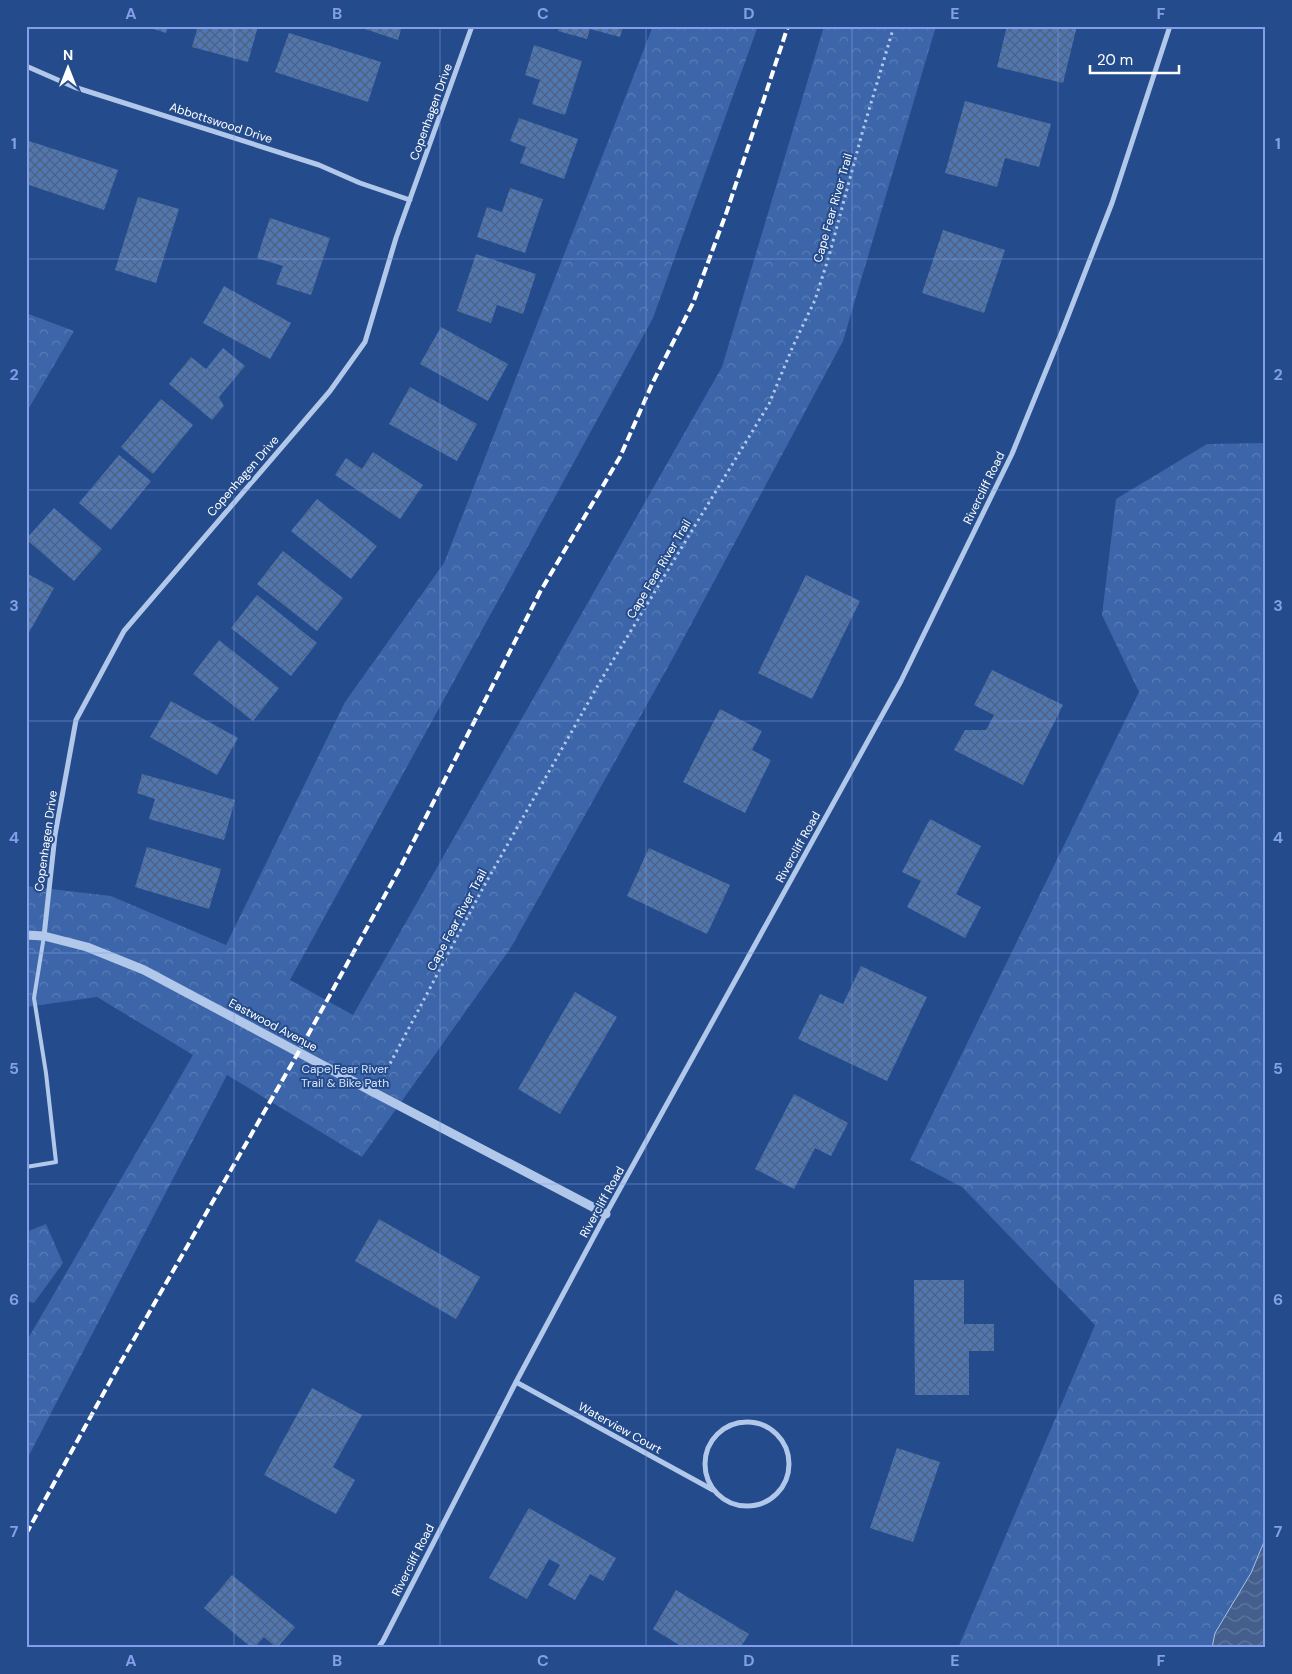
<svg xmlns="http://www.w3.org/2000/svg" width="1292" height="1674" font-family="'DM Sans',sans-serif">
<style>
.forest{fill:url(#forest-crowns)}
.water{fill:url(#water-waves);stroke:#a6c2eb}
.building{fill:url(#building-cross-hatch)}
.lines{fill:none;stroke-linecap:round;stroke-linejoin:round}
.path{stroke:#b2c8ea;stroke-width:3;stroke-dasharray:2.5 4;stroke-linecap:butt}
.service{stroke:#b2c8ea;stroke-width:4}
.minor{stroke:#b2c8ea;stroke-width:5}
.tertiary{stroke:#b2c8ea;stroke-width:9}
.rail{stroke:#fff;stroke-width:4;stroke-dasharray:9 4;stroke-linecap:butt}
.grid{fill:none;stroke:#839eea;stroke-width:1;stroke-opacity:0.55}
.labels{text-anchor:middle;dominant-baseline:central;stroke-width:4;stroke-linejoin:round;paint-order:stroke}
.street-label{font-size:12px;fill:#fff;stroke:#244b8b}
.park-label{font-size:12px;fill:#d6e3f8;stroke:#244b8b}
.neatline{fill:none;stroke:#839eea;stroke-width:2}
.grid-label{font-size:16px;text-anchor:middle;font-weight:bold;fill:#839eea}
</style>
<defs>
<pattern id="forest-crowns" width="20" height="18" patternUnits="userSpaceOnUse" patternTransform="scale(1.25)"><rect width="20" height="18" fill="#3c66a9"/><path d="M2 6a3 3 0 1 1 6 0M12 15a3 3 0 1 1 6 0" fill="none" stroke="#597db6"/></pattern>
<pattern id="water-waves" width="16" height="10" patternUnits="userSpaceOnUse" patternTransform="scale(1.25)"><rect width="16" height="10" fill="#455f8d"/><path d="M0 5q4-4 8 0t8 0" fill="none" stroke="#61779e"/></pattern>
<pattern id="building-cross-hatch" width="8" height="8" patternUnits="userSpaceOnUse" patternTransform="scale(1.25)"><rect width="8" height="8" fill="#5177b3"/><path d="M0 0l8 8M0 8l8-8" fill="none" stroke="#4e6280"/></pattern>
</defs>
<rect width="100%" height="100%" fill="#244b8b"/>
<!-- forest -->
<path class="forest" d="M653,26H758L653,318L290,980L353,1015L722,367L824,26H936L843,341L674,656L510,949L362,1157L227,1075L26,1461V1342L193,1055L97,997L26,1007V886L111,896L226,945L345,702L444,563Z
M26,313L74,331L26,413Z
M1266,443V1536L1251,1573L1215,1633L1212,1648H958L1095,1325L962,1187L910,1160L1139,692L1102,615L1116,499L1207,444Z
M46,1224L63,1263L34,1303L26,1301V1232Z"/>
<!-- water -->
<path class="water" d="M1266,1537V1648H1212L1215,1633L1251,1573Z"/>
<!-- building -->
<path class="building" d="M144,26H168L166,33Z
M198,26H258L248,62L192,47Z
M356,26H402L398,40Z
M559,26H623L620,37L590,29L587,39L558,31Z
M1007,26H1077L1063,83L997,67Z
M289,33L381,62L368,102L275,72Z
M534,45L582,61L565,115L532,104L540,80L525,75Z
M965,101L1051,124L1039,167L1005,158L997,187L945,173Z
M519,118L578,139L564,179L520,163L526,147L510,141Z
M26,140L118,170L104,210L26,184Z
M510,188L543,199L525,253L477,237L487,207L502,212Z
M138,197L179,209L156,283L115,270Z
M270,218L330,238L311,295L276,284L283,266L257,258Z
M943,230L1005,250L984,313L922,293Z
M476,254L536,274L523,314L497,305L491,323L457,311Z
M224,286L291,323L270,359L203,323Z
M441,327L508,364L488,401L420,364Z
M223,348L245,366L219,397L224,406L212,420L169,384L191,357L206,369Z
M410,387L477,424L457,461L389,424Z
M161,399L193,425L153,474L121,447Z
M373,452L423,485L400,519L335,475L346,458L362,469Z
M119,455L151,481L111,530L79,503Z
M317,499L377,546L351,579L291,531Z
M54,508L102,549L74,581L26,539Z
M283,551L343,598L317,631L257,584Z
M26,573L54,588L26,638Z
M806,575L860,601L812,699L758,673Z
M257,595L317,643L291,676L231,628Z
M219,640L279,688L253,721L193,674Z
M992,670L1063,705L1023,785L954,750L965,730H986L994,715L974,705Z
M171,701L238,738L217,775L150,737Z
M720,709L762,731L752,750L771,760L745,813L683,782Z
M142,774L235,800L224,840L149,819L155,799L137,793Z
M930,819L981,846L956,894L981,907L965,938L907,907L921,881L902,872Z
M147,847L221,869L209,909L135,887Z
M649,848L730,885L707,934L627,896Z
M861,966L927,997L887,1081L798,1039L820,994L843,1004Z
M575,992L617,1017L560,1114L518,1089Z
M794,1094L848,1123L831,1156L815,1148L794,1189L755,1169Z
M379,1219L480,1277L456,1319L355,1261Z
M914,1280H964V1324H994V1351H969V1395H915Z
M312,1388L362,1415L333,1467L355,1480L336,1514L264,1475Z
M897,1448L940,1462L913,1542L870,1528Z
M529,1508L616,1558L603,1581L590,1574L575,1600L548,1585L560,1565L549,1559L527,1599L489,1578Z
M232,1575L295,1627L277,1648L264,1637L254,1648H252L204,1608Z
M676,1590L749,1634L740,1648H684L653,1629Z"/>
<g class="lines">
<!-- path -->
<path class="path" d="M384,1075L484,886L601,680L769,404L793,346L815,300L829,256L863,130L894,26"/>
<!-- service -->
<path class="service" d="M26,1167L56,1162L46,1073L34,998L44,936"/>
<!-- minor -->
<path class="minor" d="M26,66L74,87L319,165L360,183L410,200
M44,936L55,835L76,720L124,631L330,391L365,342L396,238L472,26
M516,1382L713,1490
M705 1464a42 42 0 1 1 84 0a42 42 0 1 1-84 0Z
M378,1648L383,1641L516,1382L606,1214L901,681L1012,454L1063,329L1112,203L1170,26"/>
<!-- tertiary -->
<path class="tertiary" d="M26,935L44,936L87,947L144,970L375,1093L606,1214"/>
<!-- rail -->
<path class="rail" d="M26,1534L118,1367L298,1053L401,866L540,592L620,457L653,382L693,303L727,211L788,26"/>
</g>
<!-- grid -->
<path class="grid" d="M234,26V1648M440,26V1648M646,26V1648M852,26V1648M1058,26V1648M26,259H1266M26,490H1266M26,721H1266M26,953H1266M26,1184H1266M26,1415H1266"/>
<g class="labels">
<!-- street labels -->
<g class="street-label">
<text transform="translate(431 112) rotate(-70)">Copenhagen Drive</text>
<text transform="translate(221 123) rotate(18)">Abbottswood Drive</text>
<text transform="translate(833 208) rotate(-74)">Cape Fear River Trail</text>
<text transform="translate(243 476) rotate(-49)">Copenhagen Drive</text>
<text transform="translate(984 488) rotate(-64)">Rivercliff Road</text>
<text transform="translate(659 569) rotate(-59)">Cape Fear River Trail</text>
<text transform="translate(46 841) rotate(-82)">Copenhagen Drive</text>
<text transform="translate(798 847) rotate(-61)">Rivercliff Road</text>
<text transform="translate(457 920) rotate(-62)">Cape Fear River Trail</text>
<text transform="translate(273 1025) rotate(28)">Eastwood Avenue</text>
<text transform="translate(602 1202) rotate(-61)">Rivercliff Road</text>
<text transform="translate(620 1428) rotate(29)">Waterview Court</text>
<text transform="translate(413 1560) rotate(-63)">Rivercliff Road</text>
</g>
<!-- park labels -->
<g class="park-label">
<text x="345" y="1069">Cape Fear River<tspan x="345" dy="14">Trail &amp; Bike Path</tspan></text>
</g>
</g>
<!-- border -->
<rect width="1292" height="1674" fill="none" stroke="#244b8b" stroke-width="55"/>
<!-- north arrow -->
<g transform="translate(68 68)" stroke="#244b8b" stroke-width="4" paint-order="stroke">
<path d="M0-4L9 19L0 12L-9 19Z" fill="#ffffff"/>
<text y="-8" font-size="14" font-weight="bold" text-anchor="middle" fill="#ffffff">N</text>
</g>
<!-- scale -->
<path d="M1090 65v8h89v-8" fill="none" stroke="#ffffff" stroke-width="2.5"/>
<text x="1097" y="65" font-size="15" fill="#ffffff" stroke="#244b8b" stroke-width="4" paint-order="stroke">20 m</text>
<rect x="28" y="28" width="1236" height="1618" class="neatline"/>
<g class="grid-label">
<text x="131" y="19">A</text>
<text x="337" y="19">B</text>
<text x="543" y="19">C</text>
<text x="749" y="19">D</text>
<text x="955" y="19">E</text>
<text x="1161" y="19">F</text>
<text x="14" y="149">1</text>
<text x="1278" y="149">1</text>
<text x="14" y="380">2</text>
<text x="1278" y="380">2</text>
<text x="14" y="611">3</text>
<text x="1278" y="611">3</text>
<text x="14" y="843">4</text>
<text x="1278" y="843">4</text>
<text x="14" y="1074">5</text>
<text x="1278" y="1074">5</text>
<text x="14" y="1305">6</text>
<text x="1278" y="1305">6</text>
<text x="14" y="1537">7</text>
<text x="1278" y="1537">7</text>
<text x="131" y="1666">A</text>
<text x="337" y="1666">B</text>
<text x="543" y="1666">C</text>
<text x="749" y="1666">D</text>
<text x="955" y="1666">E</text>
<text x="1161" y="1666">F</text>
</g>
</svg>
